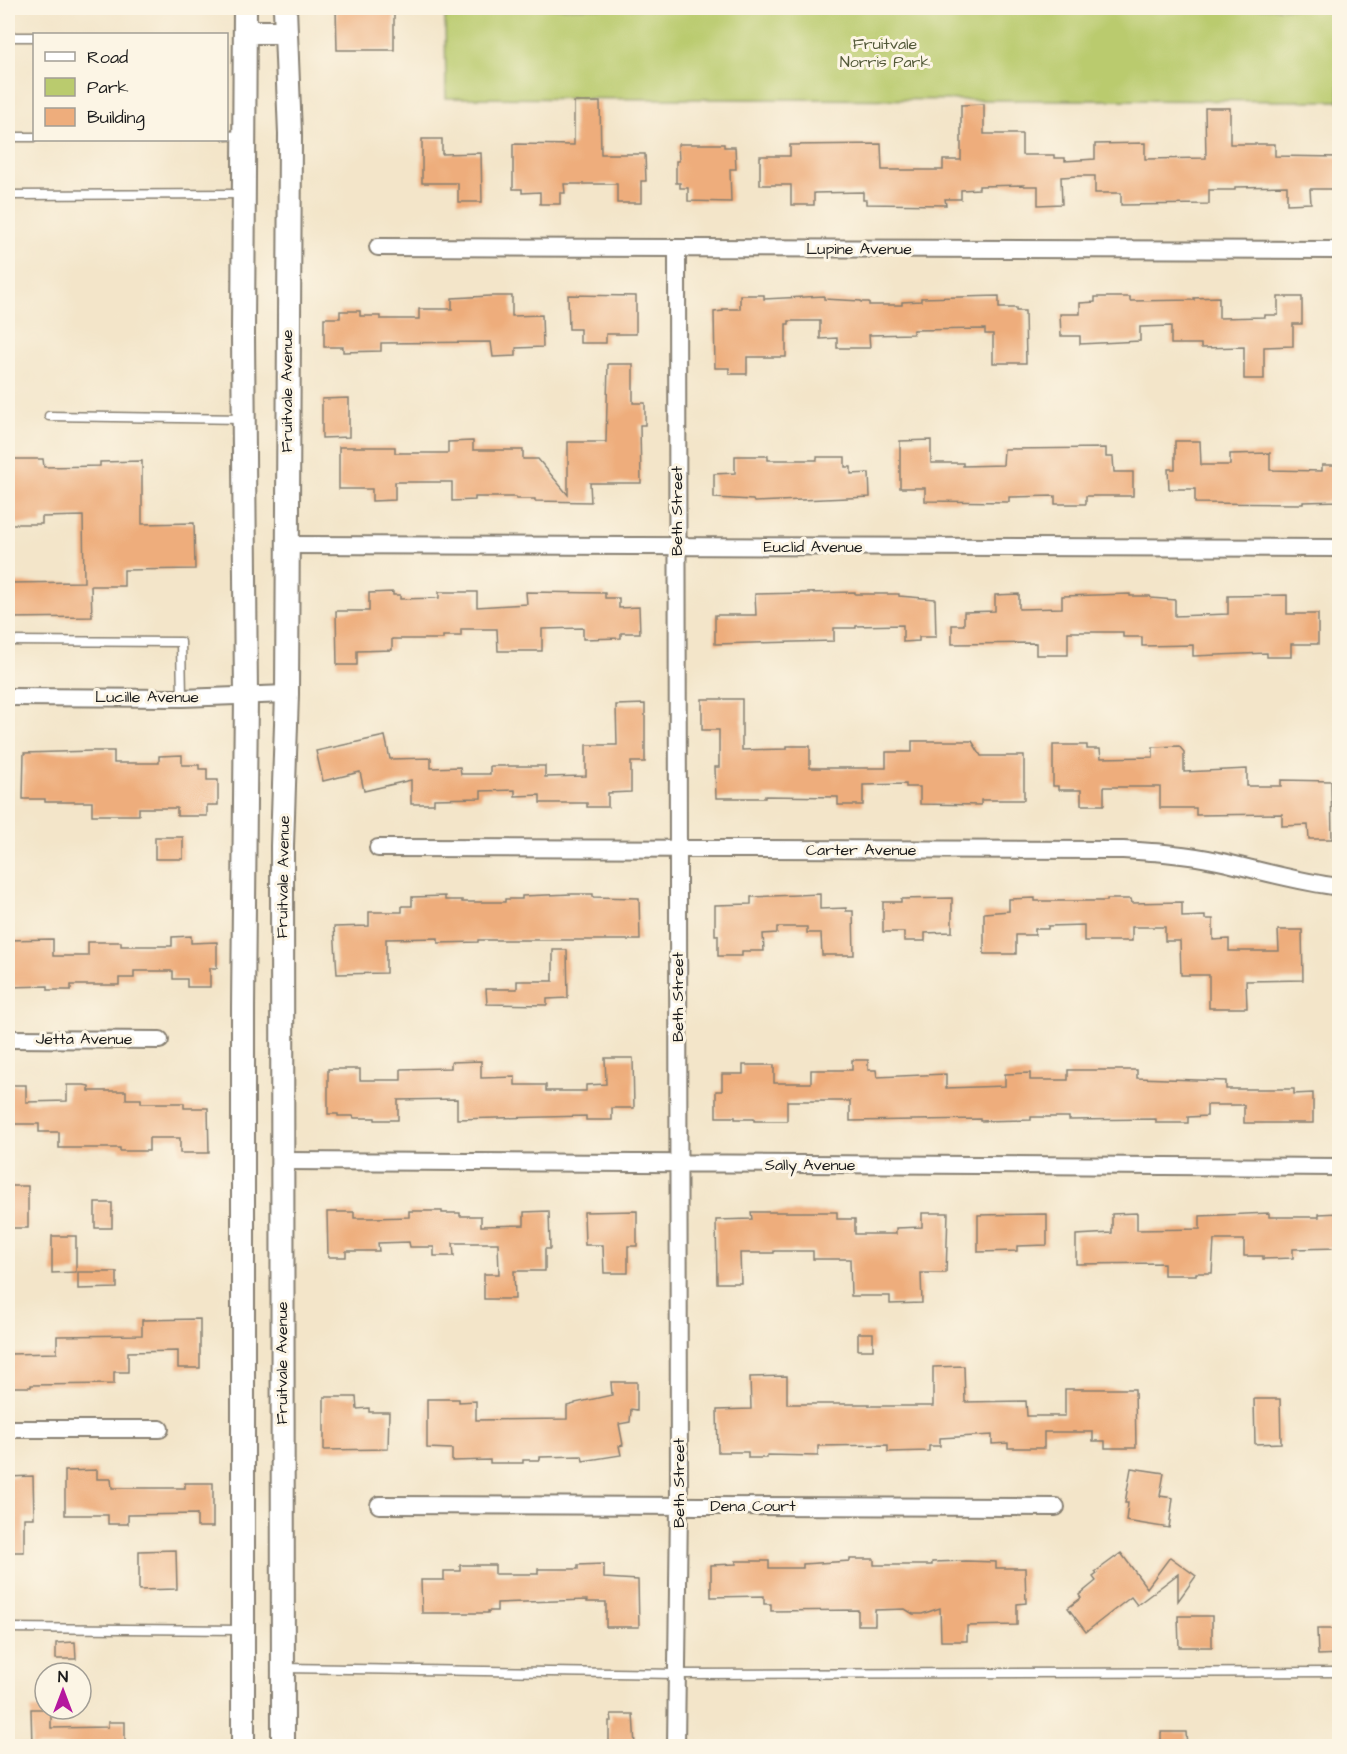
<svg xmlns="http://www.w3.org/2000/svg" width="1347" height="1754" font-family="'Architects Daughter',sans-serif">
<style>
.green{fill:#bacb6e;stroke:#6b7445;stroke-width:1.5}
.building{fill:#eead7c}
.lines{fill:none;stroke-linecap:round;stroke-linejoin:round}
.lane-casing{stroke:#888072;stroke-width:11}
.street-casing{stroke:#888072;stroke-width:20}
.secondary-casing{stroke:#888072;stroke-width:26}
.lane{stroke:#fff;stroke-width:8}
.street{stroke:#fff;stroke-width:16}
.secondary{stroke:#fff;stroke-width:22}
.labels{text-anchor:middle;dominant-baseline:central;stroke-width:6;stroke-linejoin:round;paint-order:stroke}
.park-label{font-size:16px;fill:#535939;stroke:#fcf5e5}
.street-label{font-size:16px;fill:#1c1c1c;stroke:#fcf5e5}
</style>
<rect width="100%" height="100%" fill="#fcf5e5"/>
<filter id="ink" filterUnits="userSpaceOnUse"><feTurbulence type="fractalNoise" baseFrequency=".0167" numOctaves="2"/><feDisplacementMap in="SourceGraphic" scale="12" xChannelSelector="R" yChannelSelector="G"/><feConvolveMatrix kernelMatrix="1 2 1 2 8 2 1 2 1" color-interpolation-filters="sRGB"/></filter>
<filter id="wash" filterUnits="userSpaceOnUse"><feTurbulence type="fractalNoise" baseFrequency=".008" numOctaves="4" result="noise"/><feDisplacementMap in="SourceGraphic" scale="24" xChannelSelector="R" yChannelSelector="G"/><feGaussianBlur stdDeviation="1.35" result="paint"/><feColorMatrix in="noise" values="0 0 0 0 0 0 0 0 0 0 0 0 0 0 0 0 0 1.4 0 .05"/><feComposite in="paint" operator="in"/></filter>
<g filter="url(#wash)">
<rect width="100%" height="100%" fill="#f3e5c9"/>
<!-- green -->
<path class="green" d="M445,8H1339V101L446,98Z"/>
<g id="blocks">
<!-- building -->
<path class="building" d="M336,8H394V50H337Z
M574,102H600L601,154H645L646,181H641V203H617V184H564L565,193H560V204H540V192L522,193V189H513V144L574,145Z
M984,104V134H1022V155H1054V158H1065V161L1095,159V144L1145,143V159L1206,158L1205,108H1230V144H1275V156L1340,157V189H1310L1311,203L1287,204V186L1235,187V190H1209V204L1121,205V193H1095V176H1078L1061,177L1062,204L1038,205V186H1024V185L979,186V189L961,190V199H945L946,205L866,204V200H863V192L814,193V205H791V185H760V156H790V145L881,144L882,170H943V160H961V105Z
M422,139H442V154L481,153L482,202H458V183H422Z
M678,144H724V147H735L736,169H730L731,202L688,201V188H680V183H676V161H679Z
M568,295L636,296V334H606V343H580V329H569Z
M740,295H764V299L824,296V299L861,301V302H869V305H902V302L921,301V298L999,296V308H1016V311H1025L1026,363H993V334H985V329L913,330V334L869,335L870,348H837V338L820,339V321H789V324H786V357H747V374H729V368H715L714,312L723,311V309H740Z
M490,296H512V316L542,315L543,347L516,348V356L493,357L491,342L381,343V351L343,352V347H324V318H340V311H360V316H380V319H419V309H452V298Z
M1095,297H1130V301L1194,300V298L1219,297V318L1265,317V315H1278V297H1302V324H1293V346L1264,347V379H1244V347L1201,348V344H1171V326L1140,327V341L1080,344V336H1061L1060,314H1080V303L1095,302Z
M608,364H633V403H645V425H640L641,483H590L591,502L535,501V499H516V497H475V500L452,501V482H395V500L372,501V489H339V447H395V453H448V442L473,441V450H523V459H538L568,495V442H606Z
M349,398V437L322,438V399Z
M931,440V463H963V466L1003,465L1004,449L1106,448V457H1113L1114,472H1133V496H1086V504H1055V496L1009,497V502L925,501V488H900V441Z
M1175,441H1200L1201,465H1230V454L1270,453V470L1322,471V465H1340V501L1303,502V504L1195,503V489H1169L1168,469H1175Z
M735,456H768V460H817V457H845V467H851V474L869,473L870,497L754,502L753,500L714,498V474L735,473Z
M8,459H43L44,467L100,466V462L142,461V524L194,523L195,569L124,570V586H91L92,617L8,618V583L84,582L83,516L42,517V524H8Z
M393,592V595H400V599L439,598V592H477V607L527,604L526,592L605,593V598H619V608L639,607L640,633H621V638L583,639V628L542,629V651H498L497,629H461V636H443V639H392V650L357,651V665H337L336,611H369V593Z
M855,592V594H899V596L935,599L936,637H919V641L903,642V625L856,626V628H834V641L715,644V615H756L755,594Z
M1019,594V609L1062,608V596L1130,594V596H1150L1151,598L1175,600V616L1228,614V596L1287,595V614H1318V644H1291V657H1267V653L1193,656V645L1142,646V637H1123V632H1068V655H1036V643L952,644V625H964V612L995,611V595Z
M702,699H742V750L787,749V746H810V768H886V752H912V741H972L981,756H1024V800H981V805L920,804V787H906V784L863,785V805H838V797L765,796V798H716L715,767H719V730H702Z
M645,704V762H631V792L608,793V807H587V803H540V795L515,796V790L481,791V798L434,799V804H411V780L364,791L360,772L323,781L316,751L385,736L390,759L431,758V768L460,767L461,774H490V766H545V777L586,776V745H617L616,705Z
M1053,745H1087V749H1100L1101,758L1153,757V747L1179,746L1184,752V772L1247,769V786H1281V780L1331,781L1332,839H1309L1308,825L1282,826V814L1196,815V808H1160V787H1104V805H1081V790H1058V786H1053Z
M92,751H114V763H159V756L182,755V765H199V769H207V780H218V805H207V816H177V808H139V815H92V802H45V799H23L24,753Z
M155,837H183V859H155Z
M572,894H593V897L639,898L640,940H478V942L438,943V938L386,939V973L337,974L334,927L369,926V912H402V906H412V897L445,896V900H462V902H505V899H522V896Z
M820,894V909L846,908V911H853L854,955H822L821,933H807V927H777V933L763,934L764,951H742V956H718V935H715V905L751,904V897Z
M952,898V932L925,933V941H904V932H883V902H901V899Z
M1035,898V901H1107V899H1131L1132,903L1182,902V917L1205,916V919H1213V940L1229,939V951H1279L1278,930H1302L1303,980L1246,981L1247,1008H1209V975H1181L1180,941H1165V927H1132V941H1084V925L1048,926V929H1035V935H1016V954H984V913L1009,911V899Z
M191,936V943L217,942V968H210V987H187V979H173V971H134V978H119V985H71V990H48V986L8,987V940L53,939V956H88V942H121V946H172V937Z
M553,950H567L568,998L547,999V1005L487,1004L486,989H517V981H553Z
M605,1058H633L634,1108H612V1120H586V1116L457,1119V1099L398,1100V1120H375V1118H354L353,1116H338V1114H328V1069H360V1080H401V1069L451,1068V1062L481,1061V1078L515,1077V1085H546V1091H586V1085L606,1084Z
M852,1060H868V1070H876L877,1077L946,1074V1088L1005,1086V1074L1030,1073V1080H1068V1070H1137V1078L1226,1081V1089H1294V1094L1313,1093V1123H1244V1105H1207V1116L1188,1117V1123H1156V1119L1069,1120V1117H1031V1120L980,1121V1119L850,1121V1101H787V1121H754V1119H735V1117H716V1091H722V1074H743V1065H774V1083H811V1070H852Z
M8,1085H26V1102L67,1101V1085H84L89,1086V1091H126V1099H141V1103H184V1108H208L209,1153H180V1138H149V1151H120V1148H59V1132H39V1124H8Z
M8,1186H28V1228H8Z
M95,1203H112V1228H95Z
M409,1211H442V1213H460V1216H481V1226L524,1225V1212L549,1211L550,1249H545V1271H514L515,1299H484V1274H499L498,1243H453L454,1256H434V1247H410L409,1242L378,1243L379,1251H346V1257H328L327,1212H354V1218H372L409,1217Z
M637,1211V1246H628V1273H604L603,1245H585L584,1212Z
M751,1212H837V1219H855V1234H896V1228L922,1227V1213H948L946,1273H921L922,1303L890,1304V1296H851L850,1259H813V1251H774V1253H740L741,1283H717L716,1220L752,1219Z
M1137,1213V1230L1200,1229V1216L1269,1213V1217H1319V1214L1340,1213V1248L1293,1249V1258L1263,1259V1256H1244V1240H1214L1212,1273H1196V1275H1164V1263L1076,1264V1235L1112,1233V1214Z
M1047,1214V1245L1017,1246V1251L978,1252V1215Z
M52,1236H76V1272L52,1273Z
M78,1272H117V1288L78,1289Z
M200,1319V1368H178V1351L128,1352V1372H114V1384L31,1385V1387H8V1354L57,1353V1336L142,1335V1320Z
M858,1333H873V1350H858Z
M964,1366L965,1402L1026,1401L1027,1416H1065V1389H1135L1136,1448H1105V1441H1093V1432H1044V1448H1008V1443L992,1444V1435L940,1438V1446H929V1451L888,1452V1445L818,1446V1456L767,1455V1458H748V1452H718L717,1410L751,1409L750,1377L787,1376V1404H869V1406H933V1367Z
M611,1382H637V1410L631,1409L630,1422L619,1424L623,1445L619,1446L621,1455L583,1461L582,1456L540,1457V1460H523V1463H490V1460L452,1461V1449L427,1448V1399H459V1402L476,1401V1420L567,1419V1406L575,1404V1403L612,1395Z
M324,1397H356L357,1409L369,1408V1412H389L388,1449L324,1450Z
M1254,1399H1280L1281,1443L1255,1444Z
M1131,1468L1164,1473L1160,1496L1173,1498L1169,1528L1126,1521L1128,1503H1125Z
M97,1470V1479H111L112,1488H185V1483H213V1527H197V1514L128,1515V1524H108V1515H65V1471Z
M33,1476L34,1518H24V1552H8V1477Z
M176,1550L177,1589L139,1590V1551Z
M1121,1553L1147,1588L1170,1557L1196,1576L1178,1601V1574L1137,1605L1131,1597L1086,1632L1068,1608L1081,1598L1079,1595L1096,1581L1093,1577L1097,1574L1095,1572Z
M850,1559H874V1565H932V1562L966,1561L996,1562V1568H1025L1026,1603L1017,1604V1625L967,1626V1641H941L940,1608L922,1614H913L905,1609L875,1610V1625H858V1610L771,1611V1604H764V1596L711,1597V1565L736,1564V1561H769V1568H803V1564L850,1561Z
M604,1564V1578L638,1580L639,1627H606V1602H587V1600L497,1603V1611H488V1613H422L421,1580H444V1571H460V1565H495V1574H538V1569H578V1565Z
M1178,1616H1212V1647H1179Z
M1317,1629H1340V1654L1318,1655Z
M75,1642L76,1659H56V1643Z
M31,1709H51V1728L108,1727V1722H125V1746H32Z
M611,1714H633L635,1746H609V1721H612Z
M1161,1732H1186L1187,1746H1161Z"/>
</g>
</g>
<g filter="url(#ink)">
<use href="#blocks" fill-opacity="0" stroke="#888072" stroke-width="1.5"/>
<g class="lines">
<!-- lane casing -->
<g class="lane-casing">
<path id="lane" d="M8,37H34
M226,136L244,135
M8,137H34
M8,195L244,194
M49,416L243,419
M8,641L181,642L182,698
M8,1628L241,1630
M284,1668L677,1674L1340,1672"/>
</g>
<!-- street casing -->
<g class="street-casing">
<path id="street" d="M378,247L1340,250
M286,545L1340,548
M8,697L182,698L287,694
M378,848L1122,850C1154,852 1187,854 1218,861C1259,870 1298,882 1340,887
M8,1039L160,1040
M281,1161L1340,1167
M8,1429H160
M379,1505L1056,1507
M676,1746L679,1506L677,248"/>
</g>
<!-- secondary casing -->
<g class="secondary-casing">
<path id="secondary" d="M245,32H286
M243,1746V1008L246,696L243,335L245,8
M283,1746L282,846L287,694L290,134L285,8"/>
</g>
<!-- lane -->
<use href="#lane" class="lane"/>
<!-- street -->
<use href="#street" class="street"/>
<!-- secondary -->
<use href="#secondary" class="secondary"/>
</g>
</g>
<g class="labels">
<!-- park labels -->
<g class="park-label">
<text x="885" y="44">Fruitvale<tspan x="885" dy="18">Norris Park</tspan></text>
</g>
<!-- street labels -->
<g class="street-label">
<text x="859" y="249">Lupine Avenue</text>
<text transform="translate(287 391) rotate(-90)">Fruitvale Avenue</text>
<text transform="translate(677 511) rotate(-90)">Beth Street</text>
<text x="813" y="547">Euclid Avenue</text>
<text x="147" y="697">Lucille Avenue</text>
<text x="861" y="850">Carter Avenue</text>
<text transform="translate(283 877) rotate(-89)">Fruitvale Avenue</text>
<text transform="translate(678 997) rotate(-90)">Beth Street</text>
<text x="84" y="1039">Jetta Avenue</text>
<text x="810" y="1165">Sally Avenue</text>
<text transform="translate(282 1363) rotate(-90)">Fruitvale Avenue</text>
<text transform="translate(679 1483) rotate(-90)">Beth Street</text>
<text x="753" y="1506">Dena Court</text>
</g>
</g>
<!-- margin -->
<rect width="1347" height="1754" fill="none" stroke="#fcf5e5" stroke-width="30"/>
<!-- legend -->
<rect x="33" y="33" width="195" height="108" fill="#fcf5e5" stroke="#a29e95" stroke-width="1.5"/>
<rect x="45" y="52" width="30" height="9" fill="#ffffff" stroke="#a29e95" stroke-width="1.5"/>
<text x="87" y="63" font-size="18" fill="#1c1c1c">Road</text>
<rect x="45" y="78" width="30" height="18" fill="#bacb6e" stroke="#a29e95" stroke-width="1.5"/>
<text x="87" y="93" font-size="18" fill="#1c1c1c">Park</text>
<rect x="45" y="108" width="30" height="18" fill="#eead7c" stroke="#a29e95" stroke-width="1.5"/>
<text x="87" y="123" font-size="18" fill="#1c1c1c">Building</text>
<!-- north arrow -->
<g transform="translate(63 1691)"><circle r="28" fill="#fcf5e5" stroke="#a29e95" stroke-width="1.5"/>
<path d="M0-4.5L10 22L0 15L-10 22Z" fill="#b5179e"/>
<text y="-9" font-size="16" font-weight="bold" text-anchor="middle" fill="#1c1c1c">N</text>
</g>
</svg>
